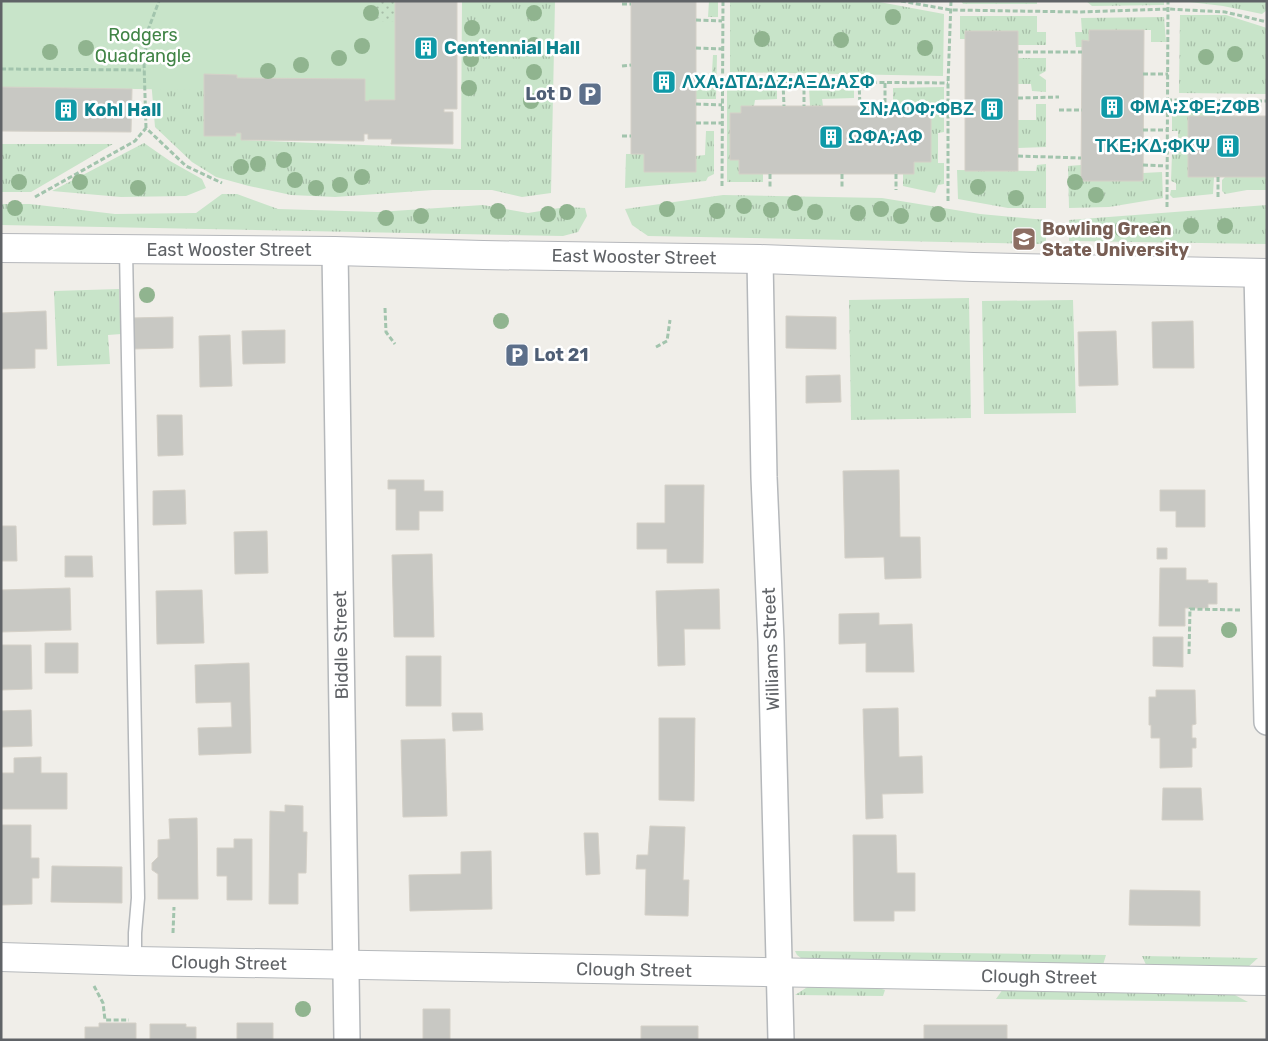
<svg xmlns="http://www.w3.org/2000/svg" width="1268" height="1041" font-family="Rubik,sans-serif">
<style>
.grass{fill:url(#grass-tufts)}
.park{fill:#c8e4c9}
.garden{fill:url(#garden-dots)}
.building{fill:#c8c8c3;stroke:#d4d0c7}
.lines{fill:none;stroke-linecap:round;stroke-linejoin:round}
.service-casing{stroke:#b5b8bb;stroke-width:15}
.minor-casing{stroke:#b5b8bb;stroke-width:28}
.tertiary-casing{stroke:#b5b8bb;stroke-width:30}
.secondary-casing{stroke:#b5b7bb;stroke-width:30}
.path{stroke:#a2c4ad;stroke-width:3;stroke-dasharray:5 2.5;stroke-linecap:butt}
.service{stroke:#fff;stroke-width:12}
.minor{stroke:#fff;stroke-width:25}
.tertiary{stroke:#fff;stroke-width:28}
.secondary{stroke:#fff;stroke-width:28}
.tree{fill:#90b48f}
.labels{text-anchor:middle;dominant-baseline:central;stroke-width:5;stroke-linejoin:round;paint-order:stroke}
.park-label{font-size:18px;fill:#418446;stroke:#fff}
.culture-label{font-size:18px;font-weight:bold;fill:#0d838f;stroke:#fff;text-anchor:start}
.service-label{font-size:18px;font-weight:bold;fill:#4e5e75;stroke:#fff;text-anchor:end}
.education-label{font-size:18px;font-weight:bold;fill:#785e54;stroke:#fff;text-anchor:start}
.street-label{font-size:18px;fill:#606367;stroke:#fff}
</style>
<defs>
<pattern id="grass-tufts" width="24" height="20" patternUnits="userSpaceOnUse" patternTransform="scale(1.25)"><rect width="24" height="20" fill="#c8e4c9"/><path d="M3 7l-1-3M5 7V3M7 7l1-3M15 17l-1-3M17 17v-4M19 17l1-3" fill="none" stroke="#a6bca7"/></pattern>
<pattern id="garden-dots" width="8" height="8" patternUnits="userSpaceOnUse" patternTransform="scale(1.25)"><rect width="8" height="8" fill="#c8e4c9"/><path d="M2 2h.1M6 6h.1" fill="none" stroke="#a6bca7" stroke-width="1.8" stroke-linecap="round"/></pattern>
</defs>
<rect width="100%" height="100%" fill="#f0eee9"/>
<!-- grass -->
<path class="grass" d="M375,1L395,100H369V101L365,79L237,78L236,75L204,74V136H236V133H241V140L461,149L462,1H555L551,193L522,197L492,190H433L335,197L291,195L249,186L216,177L192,162L155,127L150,68Z
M709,1H718V17H708Z
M730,1H874L944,14L943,76L730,72Z
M961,1H1037V4H963Z
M1086,1H1164V5L1092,6Z
M1181,1H1267V10L1262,14L1223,6Z
M1180,15H1226L1267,28V94L1179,93Z
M960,16H1037V32H1046V45H1018V31H966L965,39H960Z
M1164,17L1166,42H1151V30H1089V41L1083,40L1082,47H1076L1075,32H1082L1081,18Z
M713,55H717L716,99H696V90L711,89Z
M1018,58H1046V71L1039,75L1046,80V92L1032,91L1031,84H1018Z
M944,87V132L938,133V163H944V184L938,185L935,193L903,186V174L914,173V162H931V114H910V107L893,106V88Z
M727,88H777V99L755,100L754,106L741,107V113L730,114V160H739V174H763V182H727Z
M809,88L854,89V98L822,99L823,106H810Z
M1036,104H1046V147L1018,148V120H1036Z
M1172,107L1221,108L1222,116H1188L1214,177L1213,194L1173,198L1170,195L1171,190H1176V183L1171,181L1172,154H1178V131H1172Z
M706,131H714V174L708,177L706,181L625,188L626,154H644L645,172H696V156L705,155Z
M144,143L170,161L202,179L206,188L186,196L121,197L52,191Z
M1,144H113L31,192H1Z
M1046,164V208H1008L958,199L957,170L1036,171L1037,165Z
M1081,165L1082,181H1142L1143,173L1162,172L1163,198L1109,207L1069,208L1068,166Z
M1225,177H1267V190H1247L1225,194L1222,191V180Z
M222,194H237L278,209L378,212L483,205L528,213L566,207L585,208L587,216L578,232L563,236L1,225V204H30L115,214L196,213Z
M723,195L882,198L980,214L1046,220V244L648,236L632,225L625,209Z
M1267,205V244L1069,241V220Z
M119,289L121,334L108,335L110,364L57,366L54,291Z
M969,298L971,418L851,420L849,300Z
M1073,300L1076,413L984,414L982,301Z
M795,951L1106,955L1103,965L806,962L797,955Z
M1142,956L1258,958L1248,967L1242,969L1147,967Z
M809,986L876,987L885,990L883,996L795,995Z
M1003,989L1221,993L1233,994L1248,1002L996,999Z"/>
<!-- park -->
<path class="park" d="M1,1H395V100H369V101H365V79L237,78L236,75L204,74V90L1,87Z"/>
<!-- garden -->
<path class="garden" d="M375,1H395V21L385,22L371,18Z"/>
<!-- building -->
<path class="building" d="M395,1H457V109H444V112H453V144H391L392,139H368V134H364V141L241,140V133H236V136H204V74L237,75V78L365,79V101H369V100H395Z
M631,1H696V172H644V154H631Z
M1089,30H1144L1143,181H1081L1082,40L1089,41Z
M965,31H1018V171H965Z
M1,87L132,89L131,132L1,131Z
M741,106H910V114H931V162H914V174H739V160H730V113H741Z
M1188,116H1267V177H1188Z
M46,311L47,349H35V368L1,369V313Z
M786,316L836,317V349L786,348Z
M173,317V348L132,349L131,318Z
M1193,321L1194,368H1153L1152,322Z
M285,330V363L243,364L242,331Z
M1116,331L1118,385L1079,386L1078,332Z
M230,335L232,386L200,387L199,336Z
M840,375L841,402L806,403V376Z
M157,415H182L183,455L158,456Z
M899,470L900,537H920L921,578L885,579L884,557L845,558L843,471Z
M388,480H424V491H443V511H419V530H396V489H388Z
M665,485H704L703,563H667V549H637V523H665Z
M185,490L186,524L153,525V491Z
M1160,490H1205V527H1176V511H1160Z
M1,526H16L17,561H1Z
M267,531L268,573L235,574L234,532Z
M1157,548H1167V559H1157Z
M432,554L434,637H394L392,555Z
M65,556H92L93,577H65Z
M1160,568H1186V580H1208V583H1217V604H1208V608H1185V626H1159Z
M70,588L71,630L1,632V590Z
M719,589L720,629H684L685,665L658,666L656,591Z
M202,590L204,643L157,644L156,591Z
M879,613V625L912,624L914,672H866V643L839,644V614Z
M1153,637H1183V667L1153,666Z
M45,643H78V673H45Z
M1,645H31L32,689L1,690Z
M406,656H441V706H406Z
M249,663L251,753L199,755L198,728L232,727L231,702L196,703L195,665Z
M1156,690H1195L1196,724L1192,725V738H1196V748H1192V767L1160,768V738H1151V725H1149V697H1156Z
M898,708L899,757L922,756L923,793L882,794L883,818L866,819L863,709Z
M31,710L32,746L1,747V711Z
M452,713H482L483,730L453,731Z
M659,718H695L694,801L659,800Z
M445,739L447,816L403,817L401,740Z
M41,757V773H67V809H1V773H14V758Z
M1163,788H1201L1203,820H1162Z
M285,805L303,806V832H307L306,873H298V904H269L270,811L285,812Z
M197,818L198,899H158V874L152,870V863L158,857V840L170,839L169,819Z
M1,825H31V858H39V878H32V904L1,905Z
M650,826L685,827L683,880H689L688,916L645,915L646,869H636L637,855H648Z
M584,833H598L600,874L586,875Z
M853,835H896L897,873H915V911H894V921H854Z
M234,839H252V900H227V876H217V848H234Z
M491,851L492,909L410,911L409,875L461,874V852Z
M52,866L122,867V903L51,902Z
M1130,890L1200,891V926L1129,925Z
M423,1009H450V1040H423Z
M99,1023H136V1040H85V1027H99Z
M237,1023H273V1040H237Z
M150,1024H186V1027H196V1040H150Z
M924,1025H1007V1040H924Z
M641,1026H698V1040H641Z"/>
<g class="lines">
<!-- service casing -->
<g class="service-casing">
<path id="service" d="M126,250L138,898L135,933V961"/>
</g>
<!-- minor casing -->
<g class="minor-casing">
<path id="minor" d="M335,251L347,1040
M760,259L764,477L771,641L781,1040
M1257,273L1267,722"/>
</g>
<!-- tertiary casing -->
<g class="tertiary-casing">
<path id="tertiary" d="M1,957L135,961L1267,981"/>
</g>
<!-- secondary casing -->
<g class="secondary-casing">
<path id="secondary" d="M1,248L335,251L483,255L760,259L973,267L1267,273"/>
</g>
<!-- path -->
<path class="path" d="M901,1L951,10L1081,12L1168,9L1225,12L1267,22
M622,4H631
M696,20L722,21
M696,48L722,49
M1018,52H1082
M622,66L631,65
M1,69L144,70
M1143,74H1168
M722,81L948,83
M783,82L784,106
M804,82V106
M859,82L860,106
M885,83V106
M1018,98L1059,97
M1167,100L1267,101
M1232,101L1233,116
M696,104L722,105
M1059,110H1082
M696,123H722
M146,128L144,63L148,30L159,1
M1143,130H1166
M622,136H631
M1018,156L1081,158
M1143,165L1166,166
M770,174V187
M842,174V189
M896,174V190
M1218,177V199
M722,186L723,1
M35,197L135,141L146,128L186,166L222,183
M948,201V83L951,1
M1167,207L1168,1
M385,308L386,332L395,344
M656,347L667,341L670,320
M1189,654L1190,609L1241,610
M173,933L174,907
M94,986L103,1003L105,1020H129"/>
<!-- service -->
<use href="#service" class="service"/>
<!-- minor -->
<use href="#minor" class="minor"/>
<!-- tertiary -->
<use href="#tertiary" class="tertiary"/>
<!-- secondary -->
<use href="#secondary" class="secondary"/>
</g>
<!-- trees -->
<g class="tree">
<circle cx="371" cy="13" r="8"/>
<circle cx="534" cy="13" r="8"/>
<circle cx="893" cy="17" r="8"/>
<circle cx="472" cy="28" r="8"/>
<circle cx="762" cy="39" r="8"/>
<circle cx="841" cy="40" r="8"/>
<circle cx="534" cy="45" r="8"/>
<circle cx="362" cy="46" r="8"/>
<circle cx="86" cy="48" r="8"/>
<circle cx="925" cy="48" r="8"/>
<circle cx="50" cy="52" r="8"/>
<circle cx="1235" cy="54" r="8"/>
<circle cx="1206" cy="57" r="8"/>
<circle cx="339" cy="58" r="8"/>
<circle cx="471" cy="59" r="8"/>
<circle cx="301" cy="65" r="8"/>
<circle cx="268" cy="71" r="8"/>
<circle cx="534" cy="72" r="8"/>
<circle cx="469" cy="88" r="8"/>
<circle cx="531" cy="101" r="8"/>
<circle cx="284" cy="160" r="8"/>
<circle cx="258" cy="164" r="8"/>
<circle cx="241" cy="167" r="8"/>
<circle cx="362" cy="177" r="8"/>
<circle cx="295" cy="180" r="8"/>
<circle cx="19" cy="182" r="8"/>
<circle cx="80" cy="182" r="8"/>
<circle cx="1075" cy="182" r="8"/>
<circle cx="340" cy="185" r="8"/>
<circle cx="978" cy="187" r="8"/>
<circle cx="138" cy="188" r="8"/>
<circle cx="316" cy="188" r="8"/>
<circle cx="1096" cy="195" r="8"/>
<circle cx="1016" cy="198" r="8"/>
<circle cx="795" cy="203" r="8"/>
<circle cx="744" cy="206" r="8"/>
<circle cx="15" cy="208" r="8"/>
<circle cx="667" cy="209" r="8"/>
<circle cx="881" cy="209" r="8"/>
<circle cx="771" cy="210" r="8"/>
<circle cx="498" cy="211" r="8"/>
<circle cx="717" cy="211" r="8"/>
<circle cx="567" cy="212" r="8"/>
<circle cx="815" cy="212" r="8"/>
<circle cx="858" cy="213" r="8"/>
<circle cx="548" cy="214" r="8"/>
<circle cx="938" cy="214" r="8"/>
<circle cx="421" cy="216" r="8"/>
<circle cx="901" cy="216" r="8"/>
<circle cx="386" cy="218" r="8"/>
<circle cx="1191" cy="226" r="8"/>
<circle cx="1225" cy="226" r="8"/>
<circle cx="1122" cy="229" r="8"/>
<circle cx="1157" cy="229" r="8"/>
<circle cx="147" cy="295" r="8"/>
<circle cx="501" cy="321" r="8"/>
<circle cx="1229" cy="630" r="8"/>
<circle cx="303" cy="1009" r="8"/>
</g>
<!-- icons -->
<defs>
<g id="building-square" transform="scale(1.25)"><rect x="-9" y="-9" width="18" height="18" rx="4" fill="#0f9aa8" stroke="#fff"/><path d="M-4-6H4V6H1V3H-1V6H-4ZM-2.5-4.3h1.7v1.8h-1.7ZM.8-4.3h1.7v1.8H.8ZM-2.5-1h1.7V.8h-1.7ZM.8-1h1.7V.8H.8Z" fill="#fff"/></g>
<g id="parking-square" transform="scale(1.25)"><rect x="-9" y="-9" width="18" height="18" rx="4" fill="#5c6f8a" stroke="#fff"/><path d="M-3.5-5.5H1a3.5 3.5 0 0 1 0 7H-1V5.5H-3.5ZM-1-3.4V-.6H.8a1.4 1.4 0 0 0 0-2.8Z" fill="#fff"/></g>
<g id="university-square" transform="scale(1.25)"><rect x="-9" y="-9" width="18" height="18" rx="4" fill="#8d6e63" stroke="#fff"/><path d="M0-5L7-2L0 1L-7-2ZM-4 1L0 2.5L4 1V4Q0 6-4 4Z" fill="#fff"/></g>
</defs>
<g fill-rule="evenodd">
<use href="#building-square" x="426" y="48"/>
<use href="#building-square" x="664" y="82"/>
<use href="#parking-square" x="590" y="94"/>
<use href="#building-square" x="1112" y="107"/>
<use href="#building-square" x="992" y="109"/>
<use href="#building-square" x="66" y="110"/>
<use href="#building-square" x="831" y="137"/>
<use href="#building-square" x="1228" y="146"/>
<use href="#university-square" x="1024" y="239"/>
<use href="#parking-square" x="517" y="355"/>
</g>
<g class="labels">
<!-- park labels -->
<g class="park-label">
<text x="143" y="35">Rodgers<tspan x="143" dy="21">Quadrangle</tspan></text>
</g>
<!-- culture labels -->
<g class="culture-label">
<text x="444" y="48">Centennial Hall</text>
<text x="682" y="82">ΛΧΑ;ΔΤΔ;ΔΖ;ΑΞΔ;ΑΣΦ</text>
<text x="1130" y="107">ΦΜΑ;ΣΦΕ;ΖΦΒ</text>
<text x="974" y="109" text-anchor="end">ΣΝ;ΑΟΦ;ΦΒΖ</text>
<text x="84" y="110">Kohl Hall</text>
<text x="848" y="137">ΩΦΑ;ΑΦ</text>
<text x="1210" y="146" text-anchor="end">ΤΚΕ;ΚΔ;ΦΚΨ</text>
</g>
<!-- service labels -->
<g class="service-label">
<text x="572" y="94">Lot D</text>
<text x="534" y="355" text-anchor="start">Lot 21</text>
</g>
<!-- education labels -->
<g class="education-label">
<text x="1042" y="229">Bowling Green<tspan x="1042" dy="21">State University</tspan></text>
</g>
<!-- street labels -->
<g class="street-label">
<text x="229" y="250">East Wooster Street</text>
<text transform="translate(634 257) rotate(1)">East Wooster Street</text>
<text transform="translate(341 645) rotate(-91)">Biddle Street</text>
<text transform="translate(771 649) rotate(-92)">Williams Street</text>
<text transform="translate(229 963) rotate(1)">Clough Street</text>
<text transform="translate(634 970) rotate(1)">Clough Street</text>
<text transform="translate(1039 977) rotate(1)">Clough Street</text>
</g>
</g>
<!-- border -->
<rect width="1268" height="1041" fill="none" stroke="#606367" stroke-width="5"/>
</svg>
